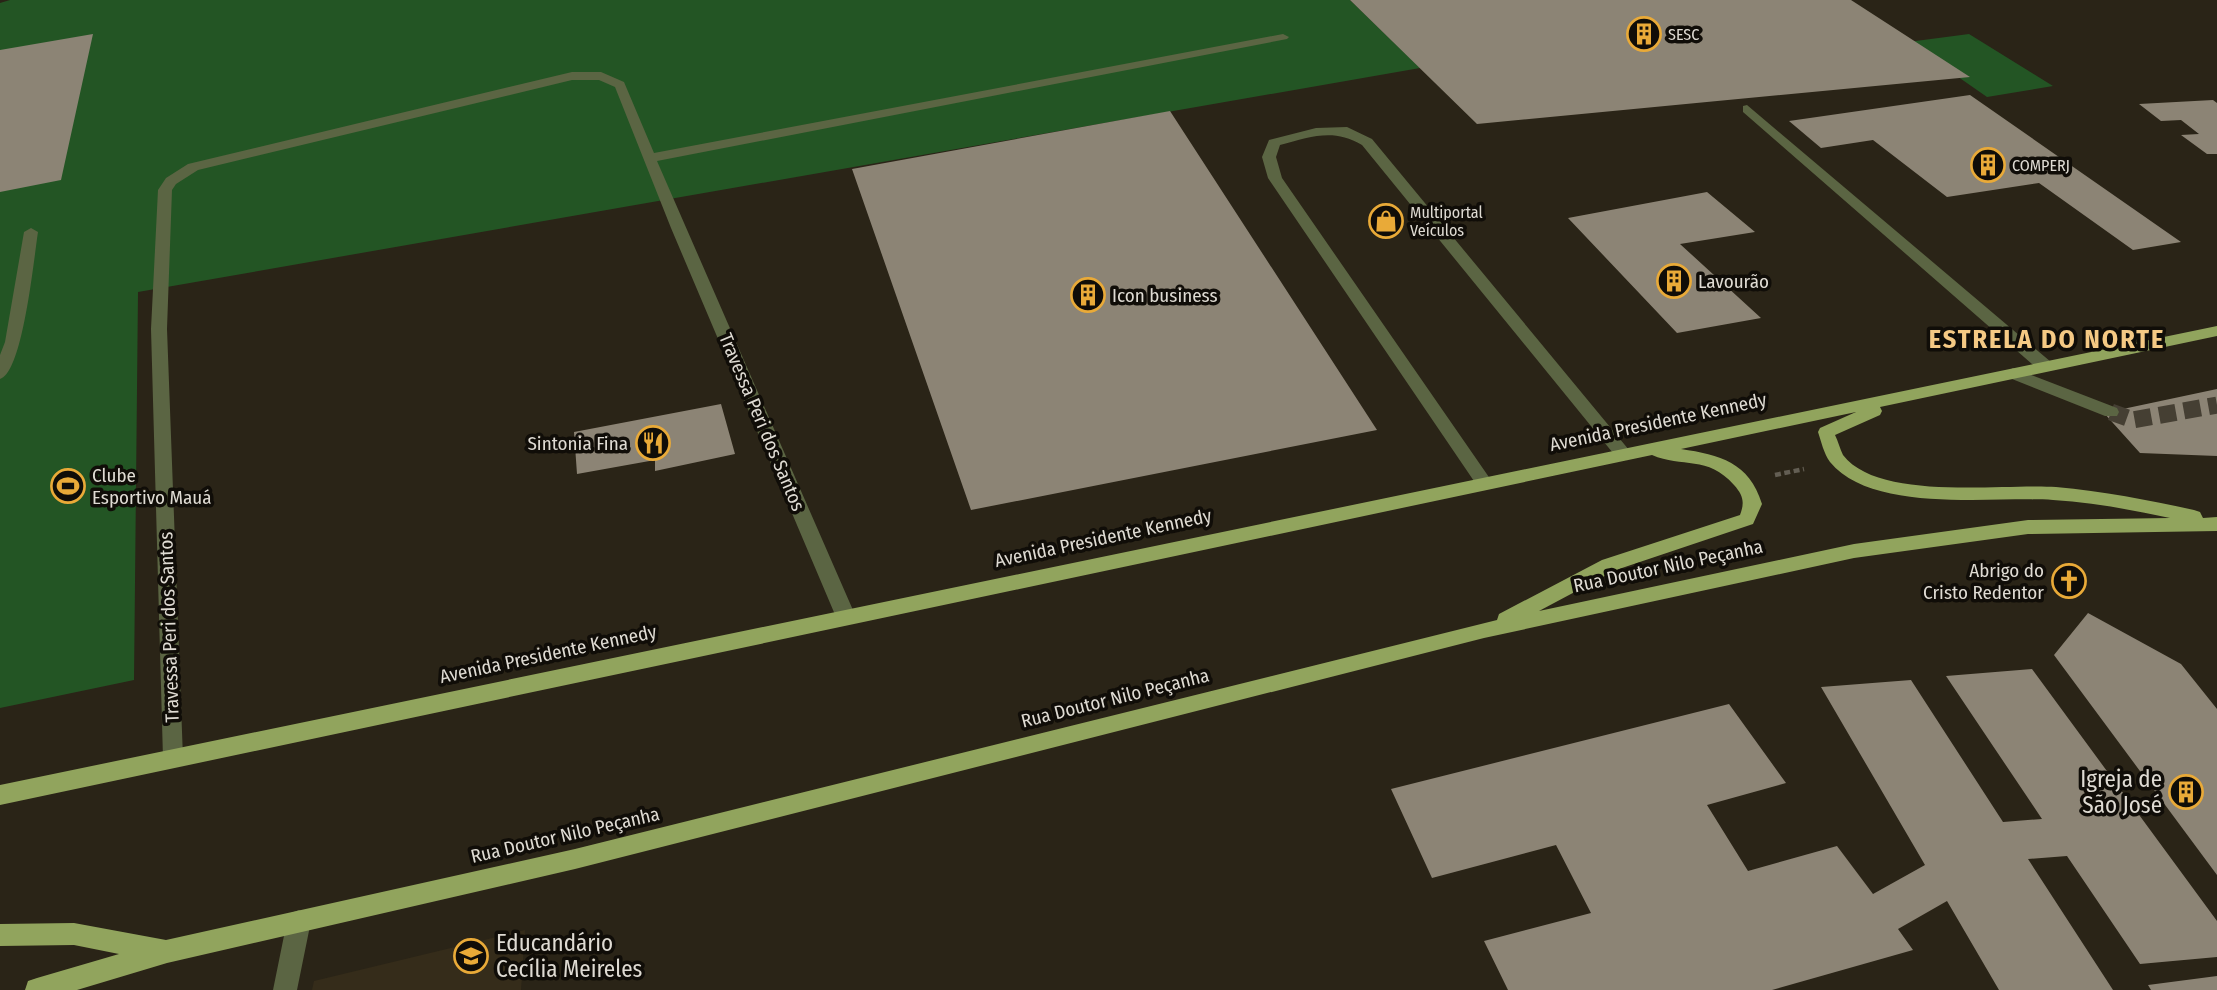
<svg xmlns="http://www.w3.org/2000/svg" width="2217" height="990" font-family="'Fira Sans Condensed',sans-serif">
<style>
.built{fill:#352c1a}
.green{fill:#235524}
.building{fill:#8c8475}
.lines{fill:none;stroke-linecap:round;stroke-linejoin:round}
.minor-tunnel{stroke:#453f33;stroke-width:17;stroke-dasharray:17 8;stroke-linecap:butt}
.path{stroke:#635e53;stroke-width:4.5;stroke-dasharray:6 3.5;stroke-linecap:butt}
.minor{fill:#5b6543;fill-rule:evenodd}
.major{fill:#91a45d;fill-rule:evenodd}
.labels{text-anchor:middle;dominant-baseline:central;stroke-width:7;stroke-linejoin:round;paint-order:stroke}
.far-poi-label{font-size:16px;fill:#dfdbd3;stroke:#100d08;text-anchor:start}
.poi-label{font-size:19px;fill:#dfdbd3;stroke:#100d08;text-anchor:start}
.street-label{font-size:19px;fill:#dfdbd3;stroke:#100d08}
.near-poi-label{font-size:23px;fill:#dfdbd3;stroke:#100d08;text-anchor:end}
.district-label{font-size:26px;font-weight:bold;letter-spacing:2px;fill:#f5c984;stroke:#100d08}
</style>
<rect width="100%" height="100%" fill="#2a2417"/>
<!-- built -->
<path class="built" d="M525,930L521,990H312L314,981Z"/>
<!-- green -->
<path class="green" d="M10,0H1350L1420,68L138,292L134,680L0,708V3Z
M1969,34L2053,86L1987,97L1908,42Z"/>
<!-- building -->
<path class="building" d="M1350,0H1851L1970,77L1477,124Z
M93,34L61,180L0,192V50Z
M1970,95L2181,242L2133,250L2039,183L1947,197L1873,140L1821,148L1789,121Z
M2213,100L2217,103V154H2207L2181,135L2199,134L2181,120L2161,121L2139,104Z
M1170,111L1377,430L971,510L852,169Z
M1707,192L1755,232L1680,244L1761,318L1677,333L1568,218Z
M2217,389V456L2140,453L2104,413Z
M721,404L735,454L655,471V460L577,474L574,432Z
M2088,613L2181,664L2217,709V875L2054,655Z
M2032,669L2217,921V957L2140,964L2067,856L2028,859L2113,990H1999L1947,901L1898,929L1913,950L1772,990H1508L1484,941L1591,913L1556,845L1432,878L1391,789L1729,704L1786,783L1707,805L1748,871L1837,846L1873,894L1925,865L1821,687L1911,680L2003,822L2042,819L1946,676Z
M2217,976V990H2151L2148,985Z"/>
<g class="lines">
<!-- minor-tunnel -->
<path class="minor-tunnel" d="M2111,412L2133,420L2217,405"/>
<!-- path -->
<path class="path" d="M1775,475L1804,469"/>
<!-- minor -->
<path class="minor" d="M1283,34L1289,37L1287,39L657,161L856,617L853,622L846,625L839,622L836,617L671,228L615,87L599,80H572L198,170L176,184L172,190L167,329L183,758L180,765L173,767L166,765L163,758L151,329L158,190L166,178L188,164L572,72H601L624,82L654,153Z
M1747,105L2051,362L2053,366L2051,370H2039L1743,112V106Z
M1347,127L1372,139L1629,450L1631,454L1629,458H1617L1362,145C1333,128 1311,137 1280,145L1276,157L1282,178L1493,483L1490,487H1478L1268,178L1262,157L1269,140L1316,128Z
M31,228L38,232C34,257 23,373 0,379V355L5,342L24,232Z
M2013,368L2117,408L2119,412L2117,416H2105L2007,377L2005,373Z
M299,910L307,913L311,921L297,990H273L287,921L291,913Z"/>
<!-- major -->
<path class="major" d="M2217,326V336L1880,407L1882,411L1880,415L1835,435C1838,441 1840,449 1843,455C1879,502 2003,483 2056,487C2103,491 2148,500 2194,510L2200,512L2203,518L2217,517V531L2028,534L1854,558L1484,638L575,869L167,963L77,990H25L28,981L37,978L119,954L74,945L0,946V924L74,923L166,940L575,849L1497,620L1499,614L1602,560L1740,515C1745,502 1743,495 1734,485C1708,455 1682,468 1652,455L0,805V785ZM1856,412L1820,428L1818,432C1821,441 1824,454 1830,462C1873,514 1992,496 2053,500C2092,502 2131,510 2170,518L2028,520L1854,544L1539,611L1616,570L1753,524L1762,504C1749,462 1720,455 1681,449Z"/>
</g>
<!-- icons -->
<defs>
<g id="building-ring" transform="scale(1.75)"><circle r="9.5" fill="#100d08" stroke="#e9aa38" stroke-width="1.5"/><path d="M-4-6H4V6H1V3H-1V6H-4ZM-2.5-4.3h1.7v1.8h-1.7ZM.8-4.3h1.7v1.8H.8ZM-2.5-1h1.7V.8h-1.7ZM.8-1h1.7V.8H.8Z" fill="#e9aa38"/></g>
<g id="shop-ring" transform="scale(1.75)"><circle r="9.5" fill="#100d08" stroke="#e9aa38" stroke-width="1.5"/><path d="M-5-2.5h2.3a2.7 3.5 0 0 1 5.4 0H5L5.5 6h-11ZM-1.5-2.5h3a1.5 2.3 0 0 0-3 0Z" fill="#e9aa38"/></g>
<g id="restaurant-ring" transform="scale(1.75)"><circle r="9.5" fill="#100d08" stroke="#e9aa38" stroke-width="1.5"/><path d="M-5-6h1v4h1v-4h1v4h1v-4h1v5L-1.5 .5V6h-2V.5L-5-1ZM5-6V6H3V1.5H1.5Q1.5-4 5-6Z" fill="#e9aa38"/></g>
<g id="stadium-ring" transform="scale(1.75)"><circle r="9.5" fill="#100d08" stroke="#e9aa38" stroke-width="1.5"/><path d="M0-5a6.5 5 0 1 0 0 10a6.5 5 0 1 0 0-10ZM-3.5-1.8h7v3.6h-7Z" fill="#e9aa38"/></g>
<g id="church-ring" transform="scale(1.75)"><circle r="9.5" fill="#100d08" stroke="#e9aa38" stroke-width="1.5"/><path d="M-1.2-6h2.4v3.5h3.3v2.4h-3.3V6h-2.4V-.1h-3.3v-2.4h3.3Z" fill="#e9aa38"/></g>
<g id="university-ring" transform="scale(1.75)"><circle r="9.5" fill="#100d08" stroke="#e9aa38" stroke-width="1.5"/><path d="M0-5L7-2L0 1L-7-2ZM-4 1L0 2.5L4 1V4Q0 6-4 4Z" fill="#e9aa38"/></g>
</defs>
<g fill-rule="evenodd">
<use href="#building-ring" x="1644" y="34"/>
<use href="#building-ring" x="1988" y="165"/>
<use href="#shop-ring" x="1386" y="221"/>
<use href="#building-ring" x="1674" y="281"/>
<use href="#building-ring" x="1088" y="295"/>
<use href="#restaurant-ring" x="653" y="443"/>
<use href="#stadium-ring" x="68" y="486"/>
<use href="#church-ring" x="2069" y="581"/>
<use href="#building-ring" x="2186" y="792"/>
<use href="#university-ring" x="471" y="956"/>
</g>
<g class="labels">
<!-- far-poi labels -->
<g class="far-poi-label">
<text x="1668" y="34">SESC</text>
<text x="2012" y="165">COMPERJ</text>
<text x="1410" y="212">Multiportal<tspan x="1410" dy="18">Veículos</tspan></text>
</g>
<!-- poi labels -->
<g class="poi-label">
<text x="1698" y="281">Lavourão</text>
<text x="1112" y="295">Icon business</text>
<text x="628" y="443" text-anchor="end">Sintonia Fina</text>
<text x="92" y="475">Clube<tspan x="92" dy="22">Esportivo Mauá</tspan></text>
<text x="2044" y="570" text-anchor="end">Abrigo do<tspan x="2044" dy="22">Cristo Redentor</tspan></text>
</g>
<!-- street labels -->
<g class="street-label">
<text transform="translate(762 422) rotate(67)">Travessa Peri dos Santos</text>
<text transform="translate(1658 422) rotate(-12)">Avenida Presidente Kennedy</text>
<text transform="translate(1103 538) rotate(-12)">Avenida Presidente Kennedy</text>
<text transform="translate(1668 566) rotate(-12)">Rua Doutor Nilo Peçanha</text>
<text transform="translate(169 627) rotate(-92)">Travessa Peri dos Santos</text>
<text transform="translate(548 654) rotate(-12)">Avenida Presidente Kennedy</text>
<text transform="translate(1115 698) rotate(-14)">Rua Doutor Nilo Peçanha</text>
<text transform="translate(565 835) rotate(-13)">Rua Doutor Nilo Peçanha</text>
</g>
<!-- near-poi labels -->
<g class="near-poi-label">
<text x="2162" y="779">Igreja de<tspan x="2162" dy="26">São José</tspan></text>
<text x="496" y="943" text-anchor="start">Educandário<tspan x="496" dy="26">Cecília Meireles</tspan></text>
</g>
<!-- district labels -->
<g class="district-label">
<text x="2047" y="339">ESTRELA DO NORTE</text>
</g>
</g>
</svg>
